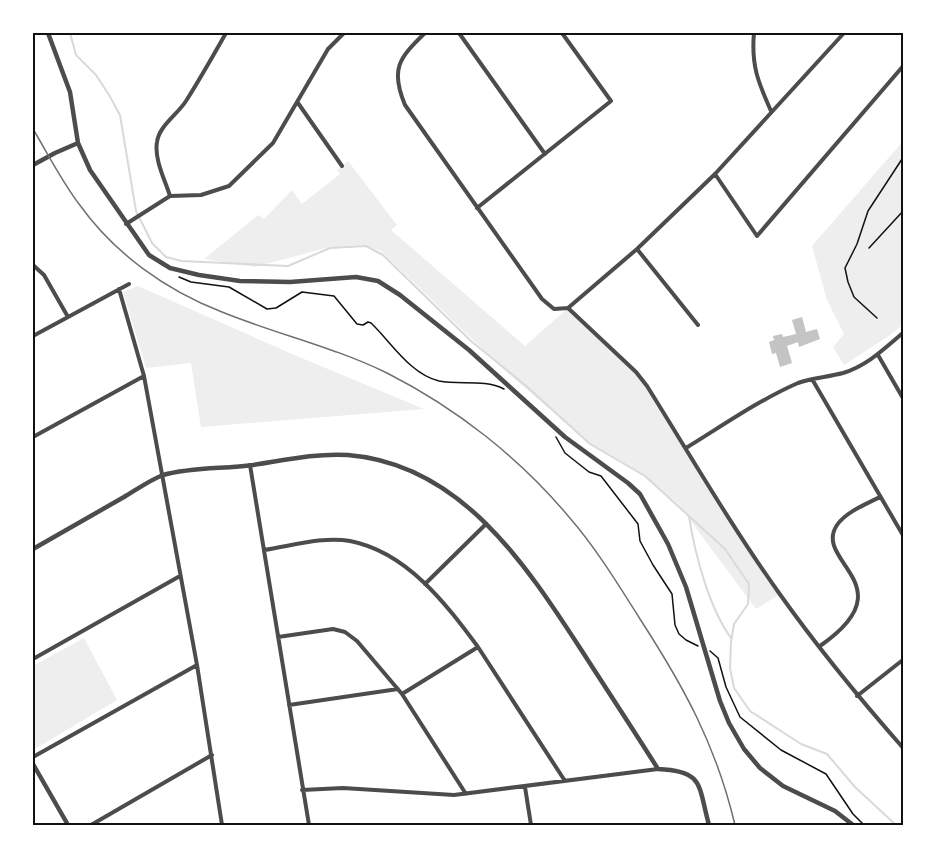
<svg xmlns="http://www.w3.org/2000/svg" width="937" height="858" font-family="'Nunito Sans',sans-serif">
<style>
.green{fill:#eee}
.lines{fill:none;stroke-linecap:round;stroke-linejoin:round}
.stream{stroke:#d9d9d9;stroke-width:2}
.building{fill:#c4c4c4}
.path{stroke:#111;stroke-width:1.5}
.minor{stroke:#4c4c4c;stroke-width:4}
.tertiary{stroke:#4c4c4c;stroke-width:4.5}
.tram{stroke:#707070;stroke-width:1.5}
.neatline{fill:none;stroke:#111;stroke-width:2}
</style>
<rect width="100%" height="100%" fill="#fff"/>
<!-- green -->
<path class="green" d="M904,140V324L889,336L844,365L833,347L844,334L827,300L812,246Z
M348,161L397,225L391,230L525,346L568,308L636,372L780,594L756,609L678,504L645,476L590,444L502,368L381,251L365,245L330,247L255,267L204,259L258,215L264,219L292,190L302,204L340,174L337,170Z
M138,286L292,354L424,409L201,427L191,363L146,368L123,292Z
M84,638L117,700L33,750V666Z"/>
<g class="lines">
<!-- stream -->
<path class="stream" d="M70,33L76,55L96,75L109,95L120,115L136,211L152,243L166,257L182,261L288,266L330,248L366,246L383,255L471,341L525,385L590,444L645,476L725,549L749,584L748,604L734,624L731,642L730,668L734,688L750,711L801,744L827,754L855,787L896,825
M689,517C695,554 709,608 731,638"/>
</g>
<!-- building -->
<path class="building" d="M802,317L806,332L817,329L820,339L799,347L798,342L787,346L792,363L780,367L776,353L772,354L769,342L774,340L773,336L782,334L783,337L796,334L792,320Z"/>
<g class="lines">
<!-- path -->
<path class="path" d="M869,248L904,210
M179,277L191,282L229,287L267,309L276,308L302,292L334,296L357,324L363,325L368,322L371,323C391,342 410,374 439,381C461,385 484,379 504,389
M877,318L854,297L848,282L845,268L857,244L868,211L904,156
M556,437L565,453L589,472L601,476L638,524L640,541L653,565L672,594L675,625L679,634L686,640L698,646
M710,651L718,658L726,687L740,717L781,750L826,774L853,814L864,825"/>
<!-- minor -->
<path class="minor" d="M425,33C399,58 390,69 405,105L542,299L554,309L568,308
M459,33L545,154
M754,33C751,65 758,82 771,111
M298,103L342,166
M715,174L757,236L904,65
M170,196L201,195L229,186L273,143L328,49L344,33
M170,196C165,180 154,159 157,142C159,126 177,115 186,101C200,79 213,56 226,33
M477,208L611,101L562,33
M126,224L170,196
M637,249L698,325
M33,265L44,275L68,317
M119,289L144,376L197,665L222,825
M568,308L636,372L647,386C690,455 732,527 779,593C818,648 860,699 904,749
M568,308L637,249L715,174L844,33
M33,336L129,284
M878,355L904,400
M812,379L904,537
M33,437L144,376
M686,448C722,426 759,400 798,383C812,378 828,377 843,373C867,366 885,348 904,332
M250,465L309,825
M264,550C291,546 323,536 350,541C407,552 446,604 478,647L565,781
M425,584L486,524
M278,637L333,629L345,632L357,641L402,694L466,794
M820,646C908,585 812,562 837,525C846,512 866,504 880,497
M33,659L180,576
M402,694L478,647
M857,696L904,659
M289,705L398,689
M33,757L197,665
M525,787L531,825
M302,790L343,788L454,795L658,769
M91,825L212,755"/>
<!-- tertiary -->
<path class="tertiary" d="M48,33L70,92L78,143L90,170L149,255L170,268L199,275L240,281L290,282L356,277L378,281L400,295L469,350L565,437L628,483L640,494L668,544L686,587L720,701L729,723L744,749L760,768L783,786L835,811L853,825
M33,165L55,153L78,143
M33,549C63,532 93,515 124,497C136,490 150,480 163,475C192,467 223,469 253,465C285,460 316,453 348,455C461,464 526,565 582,651C607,690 633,729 658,769C705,771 698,786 709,825
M33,764L68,825"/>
<!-- tram -->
<path class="tram" d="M33,129C48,154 61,180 79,204C114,253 165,290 222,312C276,334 334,347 387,373C456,408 520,458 569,517C596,548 618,584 640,619C684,687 716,745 735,825"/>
</g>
<!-- border -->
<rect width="937" height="858" fill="none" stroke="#ffffff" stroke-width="69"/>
<rect x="34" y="34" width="868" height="790" class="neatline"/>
</svg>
